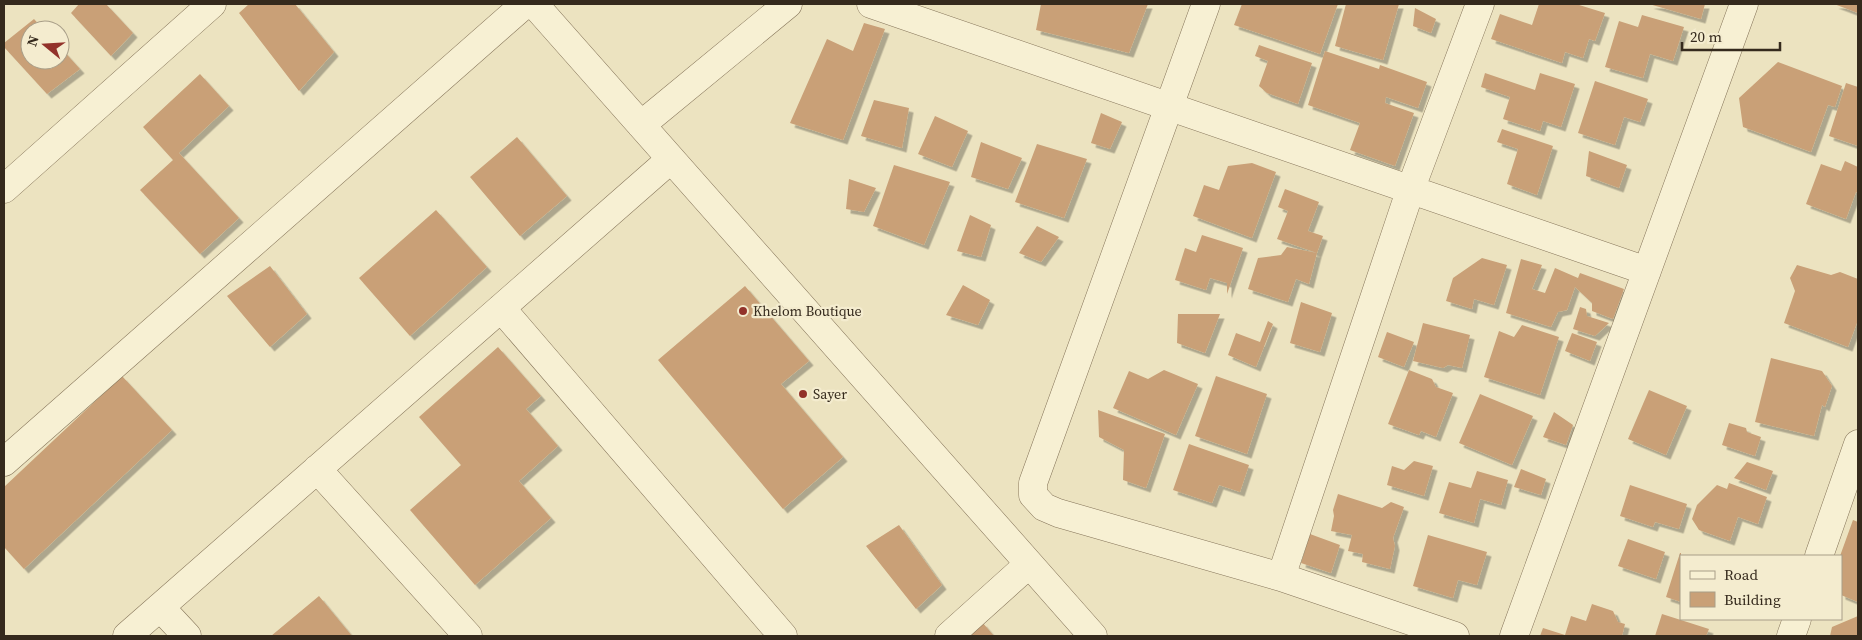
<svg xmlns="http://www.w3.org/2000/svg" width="1862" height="640" font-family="'Source Serif 4',serif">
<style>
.building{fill:#c9a077;filter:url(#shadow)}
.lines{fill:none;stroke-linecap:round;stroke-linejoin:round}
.minor-casing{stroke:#857459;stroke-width:29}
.minor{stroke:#f7f0d3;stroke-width:28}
.poi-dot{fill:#92322a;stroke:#f4eccf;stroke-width:2}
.labels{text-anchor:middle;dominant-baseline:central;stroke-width:4.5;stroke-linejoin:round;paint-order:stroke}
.poi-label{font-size:14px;fill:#352a1d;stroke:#f4eccf;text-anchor:start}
</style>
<defs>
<filter id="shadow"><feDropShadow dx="4.5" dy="4.5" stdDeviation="0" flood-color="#0004"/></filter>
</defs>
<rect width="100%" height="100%" fill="#ece3c0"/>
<!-- building -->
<path class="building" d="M79,4H106L133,33L111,56L71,13Z
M249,4H295L334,52L299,91L239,13Z
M1041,4H1148L1129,53L1036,30Z
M1242,4H1338L1320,54L1234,25Z
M1346,4H1399L1383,60L1335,46Z
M1539,4H1576L1605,13L1595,41L1589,39L1583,58L1565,52L1562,63L1491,39L1500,14L1532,25Z
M1649,4H1705L1701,19Z
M1834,4H1858V13Z
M1415,8L1436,19L1431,33L1413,26Z
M1642,15L1684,27L1673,61L1650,54L1643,78L1605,67L1619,21L1638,27Z
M34,19L44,30H30V60H60V47L80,69L47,94L4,47V43Z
M864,23L885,29L843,140L790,123L827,39L853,51Z
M1259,45L1312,63L1298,104L1267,93L1259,86L1268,61L1255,56Z
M1325,51L1379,69L1380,65L1427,82L1418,108L1386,97L1385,103L1414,113L1395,166L1350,150L1360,123L1308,105Z
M1778,62L1842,86L1835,107L1828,105L1811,152L1743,127L1739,98Z
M1485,73L1535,90L1540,73L1575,84L1561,127L1543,121L1540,131L1503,119L1510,97L1481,87Z
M200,74L229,106L179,153L239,218L200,254L140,190L173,160L143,127Z
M1595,81L1648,99L1640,122L1624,117L1615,145L1578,133Z
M1846,83L1858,87V146L1829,136Z
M874,100L909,108L902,148L861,136Z
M1101,113L1122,122L1110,149L1091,143Z
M935,116L968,131L952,167L918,154Z
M1502,129L1553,146L1537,195L1507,184L1518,149L1497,142Z
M517,137L567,196L520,236L470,177Z
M981,142L1022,158L1008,189L971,177Z
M1037,144L1087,159L1064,218L1015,202Z
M1589,151L1627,165L1619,188L1586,176Z
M1845,161L1858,167V193L1856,192L1846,219L1806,204L1821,164L1841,171Z
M1252,163L1276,172L1252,238L1193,216L1204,185L1219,190L1228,166Z
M894,165L950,182L924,245L873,226Z
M849,179L876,188L864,212L846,209Z
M1285,189L1319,202L1308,231L1323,236L1317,253L1277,239L1288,211L1278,207Z
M436,210L487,267L410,336L359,278Z
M970,215L991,225L981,257L957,251Z
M1037,226L1059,237L1041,262L1019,253Z
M1202,235L1243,248L1227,294V283L1210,278L1206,290L1175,280L1185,248L1196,252Z
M1287,247L1317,253L1309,284L1296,279L1288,302L1248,289L1258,258L1281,255Z
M1482,258L1507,265L1494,305L1474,299L1472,309L1446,301L1453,278Z
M1521,259L1542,265L1532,289L1545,293L1555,268L1578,278L1580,273L1624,289L1613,319L1592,311V303L1575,287L1567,310L1558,312L1551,327L1506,313Z
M1797,265L1831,275L1840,272L1858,279V320L1848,347L1784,323L1795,291L1790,278Z
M270,266L307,314L270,347L227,296Z
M963,285L990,300L978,325L946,315Z
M745,286L809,361L781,384L843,457L783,509L658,360Z
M1301,302L1332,313L1320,352L1290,343Z
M1580,307L1586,309L1587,316L1609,323L1595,336L1573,329Z
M1178,314H1220L1205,353L1177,343Z
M1268,321L1273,324L1256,367L1228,355L1236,333L1260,342Z
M1423,323L1470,335L1462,368L1448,365L1443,368L1413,361Z
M1522,325L1559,337L1540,395L1484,377L1499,331L1514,337Z
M1387,332L1414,342L1404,367L1378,357Z
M1572,333L1597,342L1590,361L1565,351Z
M498,347L541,396L526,409L558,446L519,481L551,518L475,585L410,510L461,465L419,417Z
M1771,358L1822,371L1832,386L1825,407L1822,405L1814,436L1755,422Z
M1164,370L1198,384L1176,435L1113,408L1129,371L1148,379Z
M1409,370L1432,379L1436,387L1453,393L1436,437L1421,431L1419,435L1388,424Z
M122,376L172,430L24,569L4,547V487Z
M1216,376L1267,394L1247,454L1195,436Z
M1649,390L1687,406L1666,455L1628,439Z
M1480,394L1533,416L1512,465L1459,443Z
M1098,410L1165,434L1146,488L1123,480L1124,450L1099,437Z
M1554,412L1573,425L1566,445L1543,437Z
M1729,423L1746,428L1747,432L1761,437L1755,456L1722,445Z
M1189,444L1249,465L1240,492L1219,485L1212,503L1173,490Z
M1414,461L1433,466L1424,496L1387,485L1392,466L1404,470Z
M1747,462L1773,471L1766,490L1734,478Z
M1521,469L1546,479L1541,495L1514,487Z
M1477,471L1508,480L1501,505L1480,499L1474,523L1439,513L1449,482L1471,488Z
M1729,483L1767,497L1758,524L1738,517L1730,541L1699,530L1692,519L1697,505L1717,485L1727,489Z
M1630,485L1687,504L1679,529L1655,522L1653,527L1620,516Z
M1338,494L1382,508L1391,502L1404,507L1393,538L1395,546L1390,569L1362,562L1363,554L1348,551L1352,535L1331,531L1334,516L1333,510Z
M1853,520L1858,522V602L1841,595L1840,556Z
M899,525L942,585L916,609L866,546Z
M1310,534L1340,545L1331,573L1301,563Z
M1428,535L1487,552L1477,585L1458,580L1453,598L1413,586Z
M1628,539L1665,552L1656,579L1618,566Z
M1680,553H1681V602L1666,597Z
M319,596L352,636H271Z
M1592,604L1613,611L1618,622L1625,624L1622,636H1540L1543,628L1565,635L1571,616L1586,621Z
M1662,614L1709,629L1706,636H1655Z
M1858,616V636H1830L1832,627Z
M982,622L994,636H967Z"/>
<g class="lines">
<!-- minor casing -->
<g class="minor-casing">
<path id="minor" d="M534,4L1093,636
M871,4L1647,271
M1206,4L1033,483V495L1044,507L1058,513L1281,577L1455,636
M641,125L788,4
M4,189L212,4
M501,308L783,636
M4,462L525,4
M317,469L468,636
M1819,556L1858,444
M1281,577L1411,188L1480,4
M160,607L187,636
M127,636L671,159
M949,636L1029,564
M1514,636L1744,4
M1791,636L1797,619"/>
</g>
<!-- minor -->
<use href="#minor" class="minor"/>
</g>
<!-- markers -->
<g class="poi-dot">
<circle cx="743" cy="311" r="5"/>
<circle cx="803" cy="394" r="5"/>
</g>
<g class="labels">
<!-- poi labels -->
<g class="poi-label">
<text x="753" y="311">Khelom Boutique</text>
<text x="813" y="394">Sayer</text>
</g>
</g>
<!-- border -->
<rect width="1862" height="640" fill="none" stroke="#352a1d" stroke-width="10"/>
<!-- legend -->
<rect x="1680" y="555" width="162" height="65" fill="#f4eccf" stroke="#a89e88"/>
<rect x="1690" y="571" width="25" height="8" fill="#f7f0d3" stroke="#a89e88"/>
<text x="1724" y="580" font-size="15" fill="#352a1d">Road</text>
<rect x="1690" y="592" width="25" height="15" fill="#c9a077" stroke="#a89e88"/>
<text x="1724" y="605" font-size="15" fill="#352a1d">Building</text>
<!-- north arrow -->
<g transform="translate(45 45) rotate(288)"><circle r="24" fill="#f4eccf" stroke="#a89e88"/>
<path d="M0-4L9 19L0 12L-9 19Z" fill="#92322a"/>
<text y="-8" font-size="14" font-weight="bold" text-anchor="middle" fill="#352a1d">N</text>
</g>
<!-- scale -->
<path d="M1682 42v8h98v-8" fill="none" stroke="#352a1d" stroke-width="2.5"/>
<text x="1690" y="42" font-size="15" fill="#352a1d" stroke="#f4eccf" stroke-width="4" paint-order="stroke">20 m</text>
</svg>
